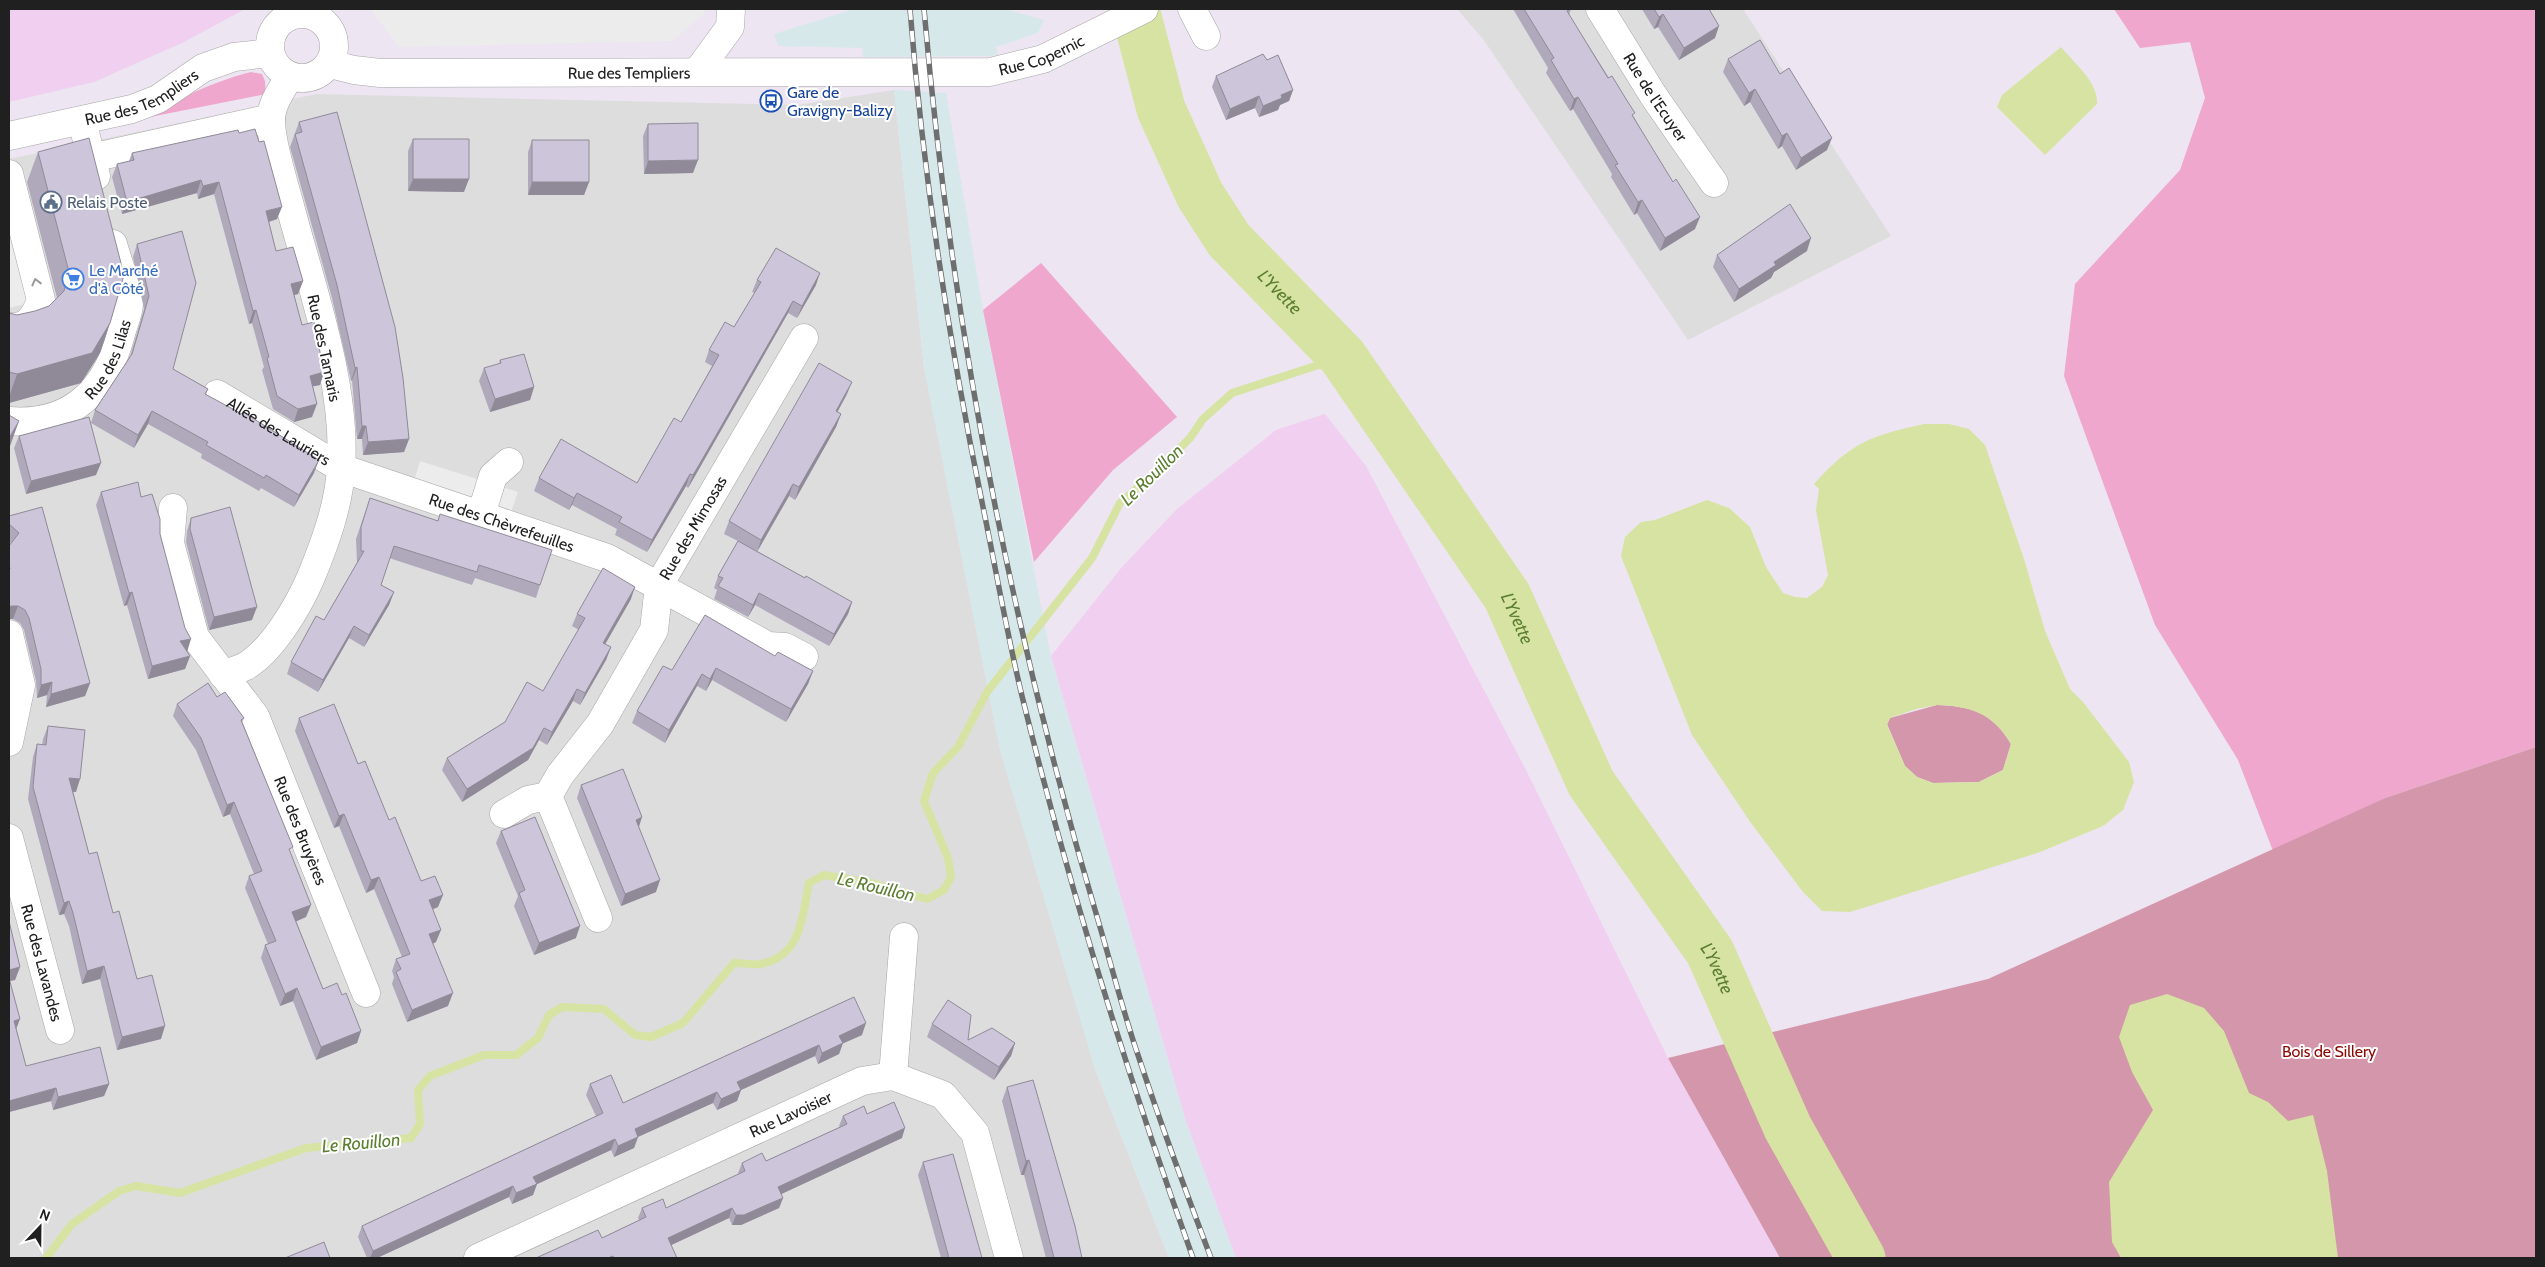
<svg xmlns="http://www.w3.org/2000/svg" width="2545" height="1267" font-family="Cabin,sans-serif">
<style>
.residential{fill:#ddddde}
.industrial{fill:#d7e8eb}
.farmland{fill:#f1cff0}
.grass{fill:#efa7ce}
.forest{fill:#d496ab}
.parking{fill:#ececec}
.water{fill:#d7e3a2;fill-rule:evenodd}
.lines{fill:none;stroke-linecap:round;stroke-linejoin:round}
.stream{stroke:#d7e3a2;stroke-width:8}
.river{stroke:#d7e3a2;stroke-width:49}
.minor-casing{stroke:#a7a7a7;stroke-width:29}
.minor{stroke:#fff;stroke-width:28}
.rail-casing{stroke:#6e6e6e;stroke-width:5.5}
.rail{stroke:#fff;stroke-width:4;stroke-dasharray:11;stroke-linecap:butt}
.wall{fill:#b0a9bb}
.shaded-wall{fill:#908a98}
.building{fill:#cdc5d9;stroke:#908a98}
.oneway{stroke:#9b9b9b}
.labels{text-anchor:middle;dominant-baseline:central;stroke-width:4;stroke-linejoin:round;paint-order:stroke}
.street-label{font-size:16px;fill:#202020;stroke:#fff}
.transit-label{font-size:16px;fill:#164399;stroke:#fff;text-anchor:start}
.service-label{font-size:16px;fill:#4e5e75;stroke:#fff;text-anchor:start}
.shop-label{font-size:16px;fill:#366cbe;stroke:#fff;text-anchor:start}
.park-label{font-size:16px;fill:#8a0702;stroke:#fff}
.water-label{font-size:18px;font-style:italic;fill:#5b7e31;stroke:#fff}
</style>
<rect width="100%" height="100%" fill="#ede5f1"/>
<!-- residential -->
<path class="residential" d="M1457,9H1743L1891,236L1688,340L1483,39Z
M894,90L924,368L1095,1069L1169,1258H9V159L316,94L797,105Z"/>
<!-- industrial -->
<path class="industrial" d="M847,9H1005L1044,20L1038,33L996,47L998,55L986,56L870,57H863L862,48L778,46L774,34L848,11Z
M894,90L946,93L983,310L1051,657L1186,1121L1236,1258H1169L1095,1069L1000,751L924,368Z"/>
<!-- farmland -->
<path class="farmland" d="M9,9H245L184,42L94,82L9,102Z
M1325,414L1366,466L1526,770L1668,1058L1780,1258H1236L1186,1121L1051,656L1122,567L1177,509L1276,430Z"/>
<!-- grass -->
<path class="grass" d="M2114,9H2536V747L2385,798L2273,851L2238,760L2155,625L2064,376L2075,284L2180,170L2205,98L2190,42L2140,48Z
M251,72L262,74L265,81L266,96L261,95L140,119C176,100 211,82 251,72Z
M1041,263L1177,417L1113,470L1034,562L983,310Z"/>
<!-- forest -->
<path class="forest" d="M1937,705C1971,706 1993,713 2011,744L2003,770L1979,782L1933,783L1917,777L1905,766L1887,724L1890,718Z
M2536,747V1258H1780L1668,1058L1988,979L2385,798Z"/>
<!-- parking -->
<path class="parking" d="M373,9H706L704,14L672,41L399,47L371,10Z
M9,174L41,300L9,308Z
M420,461L518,492L511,512L414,481Z"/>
<!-- water -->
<path class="water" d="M2061,47C2074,63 2099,83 2097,104L2045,155L1997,107L2002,95Z
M1924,424H1949L1969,429L1985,445L2024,559L2045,631L2070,689L2083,702L2129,762L2134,782L2123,810L2103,826L2040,852L1850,912L1822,911L1803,892L1751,823L1692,735L1621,556L1625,537L1641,522L1655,520L1707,500L1729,508L1750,527L1766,567L1783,593L1795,597L1807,598L1822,587L1828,575L1816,510L1819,489L1814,484C1852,442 1870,436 1924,424ZM1937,705C1970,706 1993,713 2011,744L2003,770L1979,782L1933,783L1917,777L1905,766L1887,725L1890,718L1916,709Z
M2167,994L2204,1008L2224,1031L2249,1093L2268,1102L2288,1121L2313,1115L2327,1171L2338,1258H2121L2112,1242L2109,1182L2153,1110L2132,1072L2119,1037L2130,1005Z"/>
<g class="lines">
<!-- stream -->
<path class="stream" d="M46,1258L72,1224L119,1191L136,1186L180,1193L306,1148L411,1138L420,1124L418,1090L430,1076L484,1055H516L538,1038L549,1015L562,1007L604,1009L635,1035L651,1037L683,1023L734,963C742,963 753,965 761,964C802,956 802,916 809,883L824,875L872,883L927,899L944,890L951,877L948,858L924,801L933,773L958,747L987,692L1092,558L1120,503L1157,471L1190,438L1203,419L1232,393L1343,357"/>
<!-- river -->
<path class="river" id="s1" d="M1135,9L1161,109L1200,195L1229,240L1343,357L1507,596L1591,783L1710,952L1788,1128L1861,1258"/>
<!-- minor casing -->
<g class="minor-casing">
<g id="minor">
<path d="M1192,9L1206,36"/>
<path id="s2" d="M1600,9L1653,95L1714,183"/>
<circle cx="302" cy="46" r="32"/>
<path id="s3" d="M330,64L354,70L380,73L990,72L1043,59L1144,9"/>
<path d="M697,72L730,27L731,9"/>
<path d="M82,121L96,176"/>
<path id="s4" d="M9,136L132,109L158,99L203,68L234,57L270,53"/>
<path d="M91,158L271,118"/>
<path d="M9,174L41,300C35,316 28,329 9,327"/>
<path id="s5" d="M217,394L341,468L607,558L768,646L785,647L804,657"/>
<path id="s6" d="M9,421C71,426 106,391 121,334C123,325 129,313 129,304C127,284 118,263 113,244"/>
<path id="s7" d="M173,508L170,543L195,637L255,716L366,993"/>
<path d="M481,515L493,476L509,462"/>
<path d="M9,634L21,685L9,742"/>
<path d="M223,675C230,672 237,670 244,667C272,652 299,605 311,577C325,543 339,505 341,468C347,385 311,286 290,206C284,183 270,141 271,118C272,102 282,90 289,77"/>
<path d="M504,814L528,800L548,796"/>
<path id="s8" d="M9,838L60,1030"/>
<path id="s9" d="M598,918L548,796L560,775L600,724L654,630L659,585L804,338"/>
<path d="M893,1076L904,937"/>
<path id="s10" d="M478,1258L862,1081L893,1076L943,1095L975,1133L1009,1258"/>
</g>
</g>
<!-- minor -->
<use href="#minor" class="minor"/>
<!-- rail casing -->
<g class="rail-casing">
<path id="rail" d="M910,9C923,176 949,342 983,507C996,570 1007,634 1022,696C1069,887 1127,1074 1193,1258
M924,9C951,320 1011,629 1100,927C1113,971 1124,1015 1139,1058C1161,1125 1186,1192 1211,1258"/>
</g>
<!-- rail -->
<use href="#rail" class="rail"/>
</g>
<!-- wall -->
<path class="wall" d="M1513,9H1571L1569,15L1634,117L1695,229L1660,251L1637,213L1634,215L1611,177L1612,174L1573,109L1570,111L1546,73L1548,68Z
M1642,9H1709L1715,38L1679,60L1658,27L1654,29Z
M1728,59L1827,150L1796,170L1782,146L1778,149L1750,102L1744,106L1723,72Z
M1267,60L1293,90L1289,101L1280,105L1278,110L1259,117L1255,108L1226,120L1212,87L1216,76Z
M299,122L409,439L404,452L363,455L362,439H357L352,380L351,381L332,298L290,147Z
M648,124L693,173L644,174L643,136Z
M239,133L277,219L269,222L276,251L303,281L298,294L294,295L302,325L324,372L320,385L313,386L312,417L294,422L273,409L262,370L264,367L252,323L249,324L214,194L198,199L197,193L122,214L112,177L117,164L129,161L132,153Z
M413,139L464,192L408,191V151Z
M532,140L589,182L584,195H528V152Z
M38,152L110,323L100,353L81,383L9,403V313L17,315L35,311L49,306L57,298L27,182Z
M137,244L173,369L208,389L206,394L314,473L294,507L261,488L259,491L201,458L202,454L148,424L134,448L91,423L96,475L26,494L14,448L19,436L91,423L95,410L130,357L144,309L133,257Z
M1807,251L1774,272L1771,278L1734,302L1713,267L1717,255Z
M757,280L816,285L797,318L788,313L694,478L688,488L686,486L647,552L615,535L617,529L572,505L569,510L534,491L539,478L637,483L681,422L712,366L705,362L709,350L734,327L755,293L752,292Z
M500,360L534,387L530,400L490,412L479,381L484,368L499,364Z
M847,394L837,412L841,414L836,427L795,500L789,496L757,551L805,578L852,602L848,614L829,646L755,605L748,617L714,599L717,590L714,588L718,576L738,541L724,534L729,521Z
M101,492L141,497L160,534L187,651L190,656L185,669L148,679L127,605L124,606L96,505Z
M370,498L540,585L536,598L475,578L472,585L389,558L381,585L394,592L389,605L364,647L349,638L318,692L287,674L291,662L324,620L357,563L356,539Z
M42,507L90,683L85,696L46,707L47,695L37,698L36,681L24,630L20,623L13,619H9V546L11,543L9,541V516Z
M191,518L252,620L209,630L186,542L187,531Z
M631,599L605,644L611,647L606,660L580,705L573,701L547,745L539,740L528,760L462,802L442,770L447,758L505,722L543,691L579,630L572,626L577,614Z
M775,656L813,671L808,684L786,722L712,680L706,691L697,686L665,743L632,723L637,711L672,670Z
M217,697L244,718L242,722L290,853L306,917L296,921L323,989L342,995L361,1031L357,1043L316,1060L293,1001L280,1006L261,958L265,945L268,944L245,888L249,876L254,874L230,814L223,817L196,750L173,716L177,704Z
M299,718L358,764L389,820L421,881L438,907L433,909L436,942L433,944L448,1006L407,1022L392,984L394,977L392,971L396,959L402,957L374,889L366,893L339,826L334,828L295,731Z
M48,726L76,792L73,791L89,854L161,1039L117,1050L100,979L82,984L69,926L64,914L59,915L28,799L33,757L37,744L42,745L43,739Z
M581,785L639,827L656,892L621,906L577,798Z
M501,831L576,938L534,955L514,906L518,896L496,843Z
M9,921L20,967L15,980L10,981L16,1028L26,1066L109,1084L104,1096L53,1110L51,1101L9,1112Z
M854,997L862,1035L843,1043L839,1054L818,1064L815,1056L741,1090L737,1101L717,1110L713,1103L638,1137L634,1148L614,1157L611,1150L537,1184L533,1195L512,1204L509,1197L377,1258H367L358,1237L362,1226L596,1116L586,1095L590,1084L623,1103Z
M932,1024L968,1040L1015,1043L1011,1056L994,1080L927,1037Z
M1007,1087L1082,1258H1046L1024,1175H1021L1002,1101Z
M867,1114L902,1138L781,1194L783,1198L779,1208L768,1213L741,1225H732L729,1218L671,1245L677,1258H536L602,1238L639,1220L638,1218L642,1208H666L739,1174L738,1173L742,1163L766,1161L840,1127L839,1126L843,1116Z
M923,1162L982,1258H941L918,1175Z"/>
<!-- shaded-wall -->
<path class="shaded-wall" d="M1663,14L1658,27L1654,29L1659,17Z
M1719,26L1715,38L1679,60L1684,48Z
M1755,89L1750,102L1744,106L1749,93Z
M1293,90L1289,101L1280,105L1278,110L1259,117L1263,106L1281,95Z
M1259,96L1255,108L1226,120L1230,109Z
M1578,97L1573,109L1570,111L1574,99Z
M1787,133L1782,146L1778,149L1782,136Z
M1832,138L1827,150L1796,170L1801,158Z
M698,160L693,173L644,174L648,161Z
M413,179H469L464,192L408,191Z
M201,180L197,193L122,214L127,202Z
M219,182L214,194L198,199L203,186Z
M532,182H589L584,195H528Z
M1642,200L1637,213L1634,215L1638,202Z
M282,207L277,219L262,224L266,211Z
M1700,217L1695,229L1660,251L1665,238Z
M1811,238L1807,251L1774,272L1771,278L1734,302L1739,289L1774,262Z
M820,273L816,285L797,318L802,306Z
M303,281L298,294L287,297L291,284Z
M793,301L788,313L688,488L693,475Z
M256,310L252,323L249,324L253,311Z
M110,323L100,353L81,383L9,403V397L17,374Z
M357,367L352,380L351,381L355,368Z
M324,372L320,385L305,388L310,376Z
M852,382L847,394L831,424L836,411Z
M534,387L530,400L490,412L495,399Z
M317,404L312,417L294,422L298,409Z
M152,411L148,424L134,448L138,435Z
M841,414L836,427L795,500L799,487Z
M19,421L9,449V438Z
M362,426H366L362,439H357Z
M409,439L404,452L363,455L368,442Z
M319,460L314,473L294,507L299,495Z
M101,463L96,475L26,494L31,481Z
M690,474L686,486L647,552L652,540Z
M793,484L789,496L757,552L761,540Z
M577,493L572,505L569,510L574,498Z
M635,587L631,599L599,655L603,643Z
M132,592L127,605L124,606L129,593Z
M394,592L389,605L364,647L369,635Z
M759,593L755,605L748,617L753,605Z
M852,602L848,614L829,646L834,634Z
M11,606H18L13,619H9V607Z
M257,607L252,620L209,630L214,617Z
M354,626L349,638L318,692L323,680Z
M191,639L187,652L180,641Z
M611,647L606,660L580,705L585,693Z
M190,656L185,669L148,679L152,666Z
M716,668L712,680L706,691L710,679Z
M813,671L808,684L786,722L791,709Z
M702,674L697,686L665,743L669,730Z
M52,682L47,695L37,698L41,685Z
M90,683L85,696L46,707L51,694Z
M577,689L573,701L547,745L552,732Z
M544,728L539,740L528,760L462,802L467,789Z
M69,778L80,779L76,792L64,791Z
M234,802L230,814L223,817L227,805Z
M344,814L339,826L334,828L339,816Z
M642,817L638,830L636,820Z
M379,877L374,889L366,893L371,880Z
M660,880L656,892L621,906L625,894Z
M443,895L438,907L424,913L429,900Z
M69,901L64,914L59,915L64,903Z
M311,905L306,917L288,925L292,912Z
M580,926L576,938L534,955L539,943Z
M441,930L436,942L424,947L429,934Z
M104,966L100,979L82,984L87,971Z
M20,967L15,980L9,981V970Z
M297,988L293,1001L280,1006L285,994Z
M453,993L448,1006L407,1022L412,1010Z
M20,1019L15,1032L14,1021Z
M866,1023L862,1035L835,1047L839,1036Z
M165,1026L161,1039L117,1050L122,1037Z
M361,1031L357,1043L316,1060L321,1047Z
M843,1043L839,1054L818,1064L822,1053Z
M1015,1043L1011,1056L994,1080L999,1067Z
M819,1045L815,1056L741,1090L737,1101L717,1110L721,1099L737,1082Z
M109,1084L104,1096L53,1110L58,1097Z
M56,1088L51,1101L9,1112V1101Z
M717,1092L713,1103L631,1140L635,1129Z
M905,1128L902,1138L775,1197L778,1187Z
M638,1137L634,1148L614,1157L618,1146Z
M615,1139L611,1150L533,1186L537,1184L533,1195L512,1204L516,1193L533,1177Z
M1029,1160L1024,1175H1021L1026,1161Z
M513,1186L509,1197L377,1258H370L373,1251Z
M783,1198L779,1208L741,1225H732L736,1215Z
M732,1208L729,1218L665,1248L668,1238Z"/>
<!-- building -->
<path class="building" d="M1524,9H1571L1567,11L1608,78L1612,76L1626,99L1635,113L1632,115L1673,182L1676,179L1700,217L1665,238L1642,200L1638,202L1615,165L1618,164L1578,97L1574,99L1551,60L1554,58Z
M1654,9H1709L1719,26L1684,48L1663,14L1659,17Z
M1760,40L1780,74L1789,68L1832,138L1801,158L1787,133L1782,136L1755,89L1749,93L1728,59Z
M1263,54L1267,60L1278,55L1293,90L1281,95L1282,98L1263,106L1259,96L1230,109L1216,76Z
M337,112L395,327L403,378L409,439L368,442L366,426H362L357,367L355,368L337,285L295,134L302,132L299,122Z
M698,123V160L648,161V124Z
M255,129L259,142L264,141L282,207L266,211L276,251L293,247L303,281L291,284L302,325L314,322L324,372L310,376L317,404L298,409L277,396L267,358L269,357L256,310L253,311L219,182L203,186L201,180L127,202L117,164L134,160L132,153L238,130L239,133Z
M89,138L124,275L110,323L92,353L17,374L9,372V313L17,315L35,311L49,306L64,291L69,272L38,152Z
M413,139H469V179H413Z
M532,140H589V182H532Z
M1790,204L1811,238L1774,262L1776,265L1739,289L1717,255Z
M182,231L196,283L173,369L208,389L205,394L242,414L243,412L319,460L299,495L266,475L264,478L206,445L208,442L152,411L138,435L95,410L132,354L149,296L137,244Z
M776,248L820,273L802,306L793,301L699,465L693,475L690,474L652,540L619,522L622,517L577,493L574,498L539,478L561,439L637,483L674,418L681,422L719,355L709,350L725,322L734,327L761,282L757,280Z
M524,354L534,387L495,399L484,368L501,363L500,360Z
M819,363L852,382L836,411L841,414L799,487L793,484L761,540L729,521Z
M9,415L19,421L9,438Z
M89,417L101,463L31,481L19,436Z
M138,482L141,497L152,494L160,519V534L185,628L191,639L180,641L190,656L152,666L132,592L129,593L101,492Z
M370,498L438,521L440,514L552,550L540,585L479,565L477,572L394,546L381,585L394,592L369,635L354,626L323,680L291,662L316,616L324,620L364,551H361V527Z
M42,507L90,683L51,694L52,682L41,685V669L29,618L25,610L18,606H11L9,607V570L10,569L9,564V546L19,533L9,524V516Z
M230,507L257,607L214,617L190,529L191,518Z
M738,541L805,578L806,576L852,602L834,634L759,593L753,605L718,586L723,578L718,576Z
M603,568L635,587L603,643L611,647L585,693L577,689L552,732L544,728L533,748L467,789L447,758L505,722L527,682L543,691L585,618L577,614Z
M705,615L775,656L778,652L813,671L791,709L716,668L710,679L702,674L669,730L637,711L663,666L672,670Z
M208,683L217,697L225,692L244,718L241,720L293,847L289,849L311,905L292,912L323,989L337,983L342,995L346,993L361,1031L321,1047L297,988L285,994L265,945L276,941L249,876L262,871L234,802L227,805L201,738L177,704Z
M334,704L358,764L365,761L389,820L395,817L421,881L435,876L443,895L429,900L441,930L429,934L453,993L412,1010L396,972L401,969L396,959L410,954L379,877L371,880L344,814L339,816L299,718Z
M48,726L85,730L80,779L69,778L89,854L97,852L113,913L119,911L137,979L152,975L165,1026L122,1037L104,966L87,971L73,913L69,901L64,903L33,787L37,744L46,745Z
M623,769L642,817L636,820L660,880L625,894L581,785Z
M535,817L580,926L539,943L519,893L525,890L501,831Z
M9,921L20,967L9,970Z
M9,978L20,1019L14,1021L26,1066L100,1047L109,1084L58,1097L56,1088L9,1101Z
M854,997L866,1023L839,1036L843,1043L822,1053L819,1045L737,1082L741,1090L721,1099L717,1092L635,1129L638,1137L618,1146L615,1139L533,1177L537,1184L516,1193L513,1186L373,1251L362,1226L603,1113L590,1084L611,1075L623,1103Z
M948,1000L971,1015L968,1040L992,1028L1015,1043L999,1067L932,1024Z
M1033,1080L1075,1226L1082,1258H1054L1029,1160L1026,1161L1007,1087Z
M894,1102L905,1128L778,1187L783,1198L771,1203L744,1215H736L732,1208L668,1238L677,1258H614L613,1256L608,1258H536L598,1230L602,1238L646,1217L642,1208L663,1199L666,1208L745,1171L742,1163L762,1153L766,1161L847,1124L843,1116L864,1106L867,1114Z
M953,1154L982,1258H949L923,1162Z
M324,1242L330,1258H285Z"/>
<!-- one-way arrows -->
<defs><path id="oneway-chevron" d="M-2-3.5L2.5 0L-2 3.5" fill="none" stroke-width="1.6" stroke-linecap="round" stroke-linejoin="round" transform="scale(1.25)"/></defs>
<use class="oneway" href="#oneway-chevron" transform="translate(36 282) rotate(-104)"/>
<!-- icons -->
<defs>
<g id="bus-ring" transform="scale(1.125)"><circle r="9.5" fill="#fff" stroke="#1a4fb4" stroke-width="1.5"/><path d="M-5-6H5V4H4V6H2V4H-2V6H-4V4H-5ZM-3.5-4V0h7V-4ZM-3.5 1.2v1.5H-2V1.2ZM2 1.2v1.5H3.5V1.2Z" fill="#1a4fb4"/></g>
<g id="civic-ring" transform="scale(1.125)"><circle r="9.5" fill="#fff" stroke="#5c6f8a" stroke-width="1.5"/><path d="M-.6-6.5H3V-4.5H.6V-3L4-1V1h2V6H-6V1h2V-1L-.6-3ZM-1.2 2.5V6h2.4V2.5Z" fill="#5c6f8a"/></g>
<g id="supermarket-ring" transform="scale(1.125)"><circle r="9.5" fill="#fff" stroke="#3f7fe0" stroke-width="1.5"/><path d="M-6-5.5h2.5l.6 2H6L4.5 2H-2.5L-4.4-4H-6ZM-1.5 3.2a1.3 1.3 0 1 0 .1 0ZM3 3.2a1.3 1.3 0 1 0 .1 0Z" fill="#3f7fe0"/></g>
</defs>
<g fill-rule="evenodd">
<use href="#bus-ring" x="771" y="101"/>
<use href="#civic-ring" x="51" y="202"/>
<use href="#supermarket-ring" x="73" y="279"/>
</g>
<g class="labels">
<!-- street labels -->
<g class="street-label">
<text stroke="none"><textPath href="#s3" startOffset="715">Rue Copernic</textPath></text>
<text stroke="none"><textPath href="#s3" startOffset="300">Rue des Templiers</textPath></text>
<text stroke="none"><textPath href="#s4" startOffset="139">Rue des Templiers</textPath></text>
<text stroke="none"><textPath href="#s2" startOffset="104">Rue de l'Ecuyer</textPath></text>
<text transform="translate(324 348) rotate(78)">Rue des Tamaris</text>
<text stroke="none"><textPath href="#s6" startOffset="128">Rue des Lilas</textPath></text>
<text stroke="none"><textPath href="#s5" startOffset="72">Allée des Lauriers</textPath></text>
<text stroke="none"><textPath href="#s5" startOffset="314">Rue des Chèvrefeuilles</textPath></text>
<text stroke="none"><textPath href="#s9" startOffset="441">Rue des Mimosas</textPath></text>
<text stroke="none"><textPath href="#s7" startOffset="355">Rue des Bruyères</textPath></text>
<text stroke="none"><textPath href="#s8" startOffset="129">Rue des Lavandes</textPath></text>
<text stroke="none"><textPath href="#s10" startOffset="344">Rue Lavoisier</textPath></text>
</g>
<!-- transit labels -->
<g class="transit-label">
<text x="787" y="92">Gare de<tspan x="787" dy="18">Gravigny-Balizy</tspan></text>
</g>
<!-- service labels -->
<g class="service-label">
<text x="67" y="202">Relais Poste</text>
</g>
<!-- shop labels -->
<g class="shop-label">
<text x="89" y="270">Le Marché<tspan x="89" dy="18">d'à Côté</tspan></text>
</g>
<!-- park labels -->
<g class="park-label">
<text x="2329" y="1051">Bois de Sillery</text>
</g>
<!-- water labels -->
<g class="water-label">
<text stroke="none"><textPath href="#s1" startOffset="324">L'Yvette</textPath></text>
<text transform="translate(1152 475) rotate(-44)">Le Rouillon</text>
<text stroke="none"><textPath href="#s1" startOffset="729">L'Yvette</textPath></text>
<text transform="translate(876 887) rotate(13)">Le Rouillon</text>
<text stroke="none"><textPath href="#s1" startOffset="1134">L'Yvette</textPath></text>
<text transform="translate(361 1143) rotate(-5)">Le Rouillon</text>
</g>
</g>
<!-- border -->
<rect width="2545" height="1267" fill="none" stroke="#202020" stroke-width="20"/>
<!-- north arrow -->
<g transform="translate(40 1227) rotate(22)" stroke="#ffffff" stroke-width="4" paint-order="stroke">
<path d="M0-4L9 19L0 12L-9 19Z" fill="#202020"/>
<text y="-8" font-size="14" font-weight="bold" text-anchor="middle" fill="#202020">N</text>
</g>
</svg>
